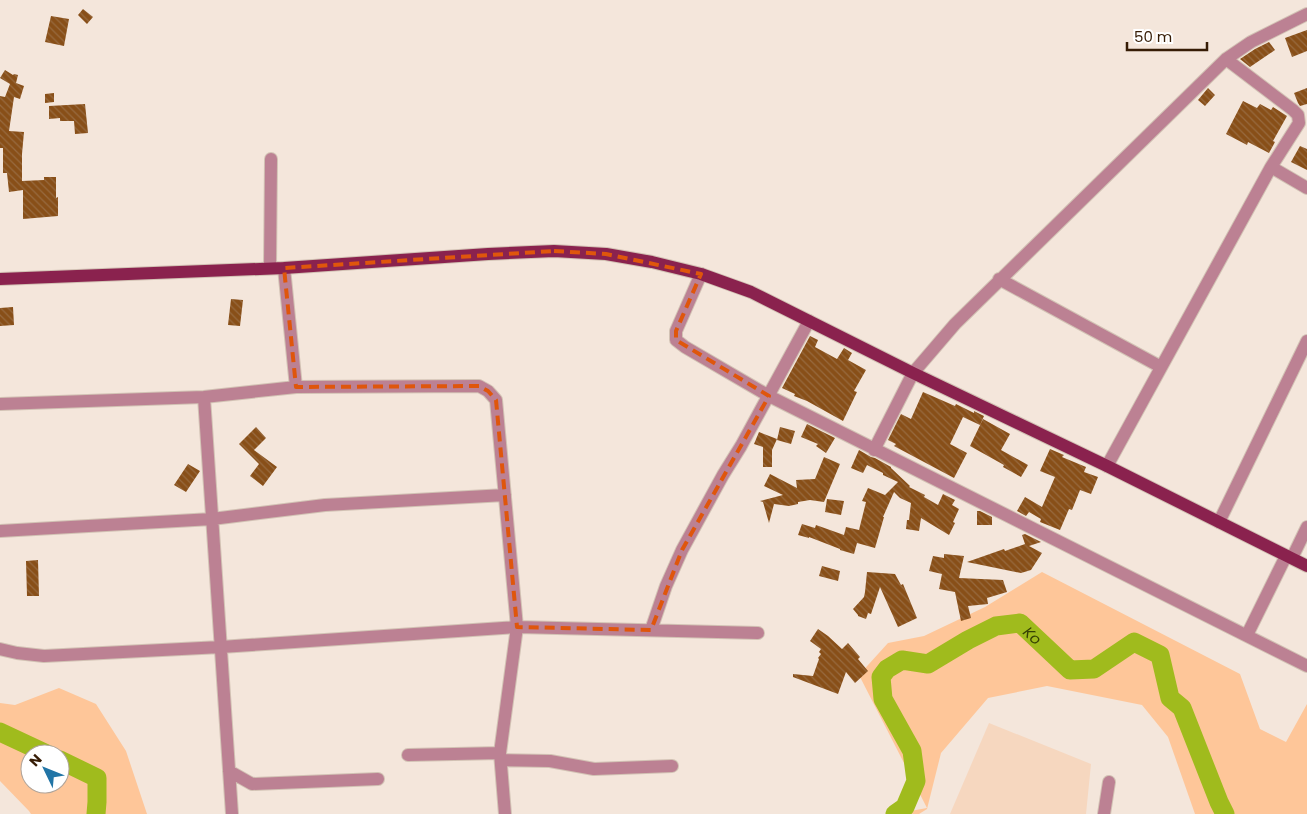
<svg xmlns="http://www.w3.org/2000/svg" width="1307" height="814" font-family="Poppins,sans-serif">
<style>
.built{fill:#f6d7bf}
.grass{fill:#fec699;fill-rule:evenodd}
.lines{fill:none;stroke-linecap:round;stroke-linejoin:round}
.river{stroke:#a0bb1d;stroke-width:19}
.building{fill:url(#building-back-hatch)}
.minor-casing{stroke:#d2c2b4;stroke-width:14}
.major-casing{stroke:#d2c2b4;stroke-width:14}
.minor{stroke:#bc8193;stroke-width:12}
.major{stroke:#8a224e;stroke-width:12}
.marked{fill:none;stroke:#df560c;stroke-width:4;stroke-dasharray:10 6;stroke-linejoin:round}
.labels{text-anchor:middle;dominant-baseline:central;stroke-width:5;stroke-linejoin:round;paint-order:stroke}
.water-label{font-size:15px;font-style:italic;fill:#364104;stroke:#fff}
</style>
<defs>
<pattern id="building-back-hatch" width="6" height="6" patternUnits="userSpaceOnUse" patternTransform="scale(1.25)"><rect width="6" height="6" fill="#884f18"/><path d="M-1 5l2 2M0 0l6 6M5-1l2 2" fill="none" stroke="#976a3f"/></pattern>
</defs>
<rect width="100%" height="100%" fill="#f4e6db"/>
<!-- built -->
<path class="built" d="M989,723L1091,764L1086,814H950Z"/>
<!-- grass -->
<path class="grass" d="M1042,572L1240,674L1260,729L1286,742L1307,704V814H1195L1168,737L1142,705L1047,686L988,698L941,753L927,809L919,814H894L927,808L859,675L888,643L924,636L985,607Z
M59,688L96,704L126,751L147,814H31L29,811L0,781V703L15,705ZM30,754H60V784H30Z"/>
<g class="lines">
<!-- river -->
<g class="river">
<path d="M0,732L47,754"/>
<path d="M60,760L97,778V802L96,814"/>
<path id="s1" d="M895,814L905,807L916,781L912,751L883,699L881,677L887,669L902,660L928,664L968,640L996,626L1020,623L1070,670L1094,669L1134,642L1160,655L1170,698L1182,708L1219,802L1225,814"/>
</g>
</g>
<!-- building -->
<path class="building" d="M83,9L93,17L87,24L78,15Z
M51,16L69,19L64,46L45,42Z
M1307,30V51L1292,57L1285,38Z
M1269,42L1275,50L1250,67L1240,59L1255,49Z
M5,70L13,75L14,74L18,75L16,83L24,86L20,99L14,97L9,131L24,132L22,154V181L44,180V177H56V198L58,197V216L23,219V190L9,192L7,173H3V148H0V96L5,97L10,84L0,78Z
M1208,88L1215,95L1205,106L1198,100Z
M1307,88V104L1300,106L1298,103L1294,93Z
M54,93V102L45,103V94Z
M1243,101L1257,108L1260,104L1271,110L1273,107L1287,116L1273,141L1275,142L1269,153L1248,142L1247,145L1226,134Z
M85,104L88,133L75,134L74,121H60V118L49,119V106Z
M1300,146L1307,149V170L1291,162Z
M231,299L243,300L240,326L228,325Z
M13,307L14,325L0,326V308Z
M810,336L818,340L815,347L837,359L844,348L852,353L848,360L866,370L854,391L857,392L843,421L807,401L794,396L795,394L782,388Z
M923,392L955,406L956,404L974,413V411L984,416L980,425L963,417L952,440L950,444L967,453L954,478L894,446L896,444L888,440L901,414L911,419Z
M983,419L1010,434L1001,450L1028,465L1021,477L1003,467L1004,465L970,446Z
M807,424L835,438L826,453L816,446L818,444L801,437Z
M256,427L266,438L254,450L277,467L263,486L250,476L259,464L239,444Z
M780,427L795,431L791,444L777,440Z
M759,432L777,439L772,450V467H763V447L754,444Z
M1050,449L1064,455L1062,457L1086,467L1084,472L1098,477L1091,494L1080,490L1072,510L1069,509L1060,530L1040,522L1041,519L1029,512L1026,516L1017,511L1025,497L1042,507L1055,477L1040,471Z
M859,450L871,457L875,458L891,467V468L910,486L909,487L925,495L924,497L938,505L943,494L955,500L952,505L959,509L953,522L955,523L949,535L921,518L919,531L906,529L907,520H909L911,503L900,498L894,492L883,517H884L875,548L857,543L854,554L840,550V549L809,537V538L798,535L802,524L815,528L816,525L844,535L846,527L859,530L866,502L862,501L868,488L885,495L898,482L883,475V473L867,465L863,473L851,468Z
M824,457L840,464L824,502L810,500L798,502V504L789,506L774,504L769,523L763,502L760,501L783,495L764,486L770,474L797,488L796,480L815,479Z
M188,464L200,471L186,492L174,485Z
M827,499L844,501L841,515L825,512Z
M977,511H980L992,517V525H977Z
M1025,534L1041,542L1029,546L1042,553L1031,570L1021,573L967,562L1004,549L1005,551L1025,544L1022,535Z
M944,554L964,556L959,578L1003,580L1007,592L987,598L988,604L968,606L971,618L961,621L955,592L939,589L942,574L929,571L933,556L944,558Z
M38,560L39,596H27L26,561Z
M822,566L840,571L838,581L819,576Z
M867,572L895,574L901,585L903,584L917,618L898,627L880,587L871,614L868,613L866,619L858,616V615L853,609L864,597L865,592Z
M818,629L828,636L842,649L848,643L860,657L858,659L868,671L855,683L846,672L838,694L793,677V674L813,676L819,659L818,658L821,654L819,652L821,649L810,641Z"/>
<g class="lines">
<!-- minor casing -->
<g class="minor-casing">
<path id="minor" d="M1271,167L1307,188
M270,268L271,159
M284,268L296,387
M701,274L676,331V340L685,347L769,396L1307,666
M999,279L1161,367
M204,397L232,814
M0,404L204,397L296,387L479,386L488,391L496,400L517,627L500,753L505,814
M874,450L913,373L955,324L1226,59L1251,42L1307,14
M1107,466L1271,167L1299,123L1298,115L1293,110L1226,59
M1219,522L1307,341
M0,531L212,519L325,505L505,495
M1292,558L1307,527
M651,630L666,586L682,550L723,475L741,446L809,321
M1247,635L1286,556
M0,649L17,653L44,656L221,647L517,627L758,633
M408,755L500,753
M501,760L550,761L594,769L672,766
M229,771L252,784L378,779
M1104,814L1109,782"/>
</g>
<!-- major casing -->
<g class="major-casing">
<path id="major" d="M0,279L284,268L488,254L554,251L606,254L652,262L701,274L751,292L913,373L1107,466L1307,566"/>
</g>
<!-- minor -->
<use href="#minor" class="minor"/>
<!-- major -->
<use href="#major" class="major"/>
</g>
<!-- marked area -->
<path class="marked" d="M554,251L606,254L701,274L676,331V340L769,396L682,550L651,630L517,627L496,400L488,391L479,386L296,387L284,268Z"/>
<g class="labels">
<!-- water labels -->
<g class="water-label">
<text stroke="none"><textPath href="#s1" startOffset="326">Ko</textPath></text>
</g>
</g>
<!-- north arrow -->
<g transform="translate(45 769) rotate(313)"><circle r="24" fill="#ffffff" stroke="#afa49b"/>
<path d="M0-4L9 19L0 12L-9 19Z" fill="#2275a6"/>
<text y="-8" font-size="14" font-weight="bold" text-anchor="middle" fill="#361c05">N</text>
</g>
<!-- scale -->
<path d="M1127 42v8h80v-8" fill="none" stroke="#361c05" stroke-width="2.5"/>
<text x="1134" y="42" font-size="15" fill="#361c05" stroke="#ffffff" stroke-width="4" paint-order="stroke">50 m</text>
</svg>
